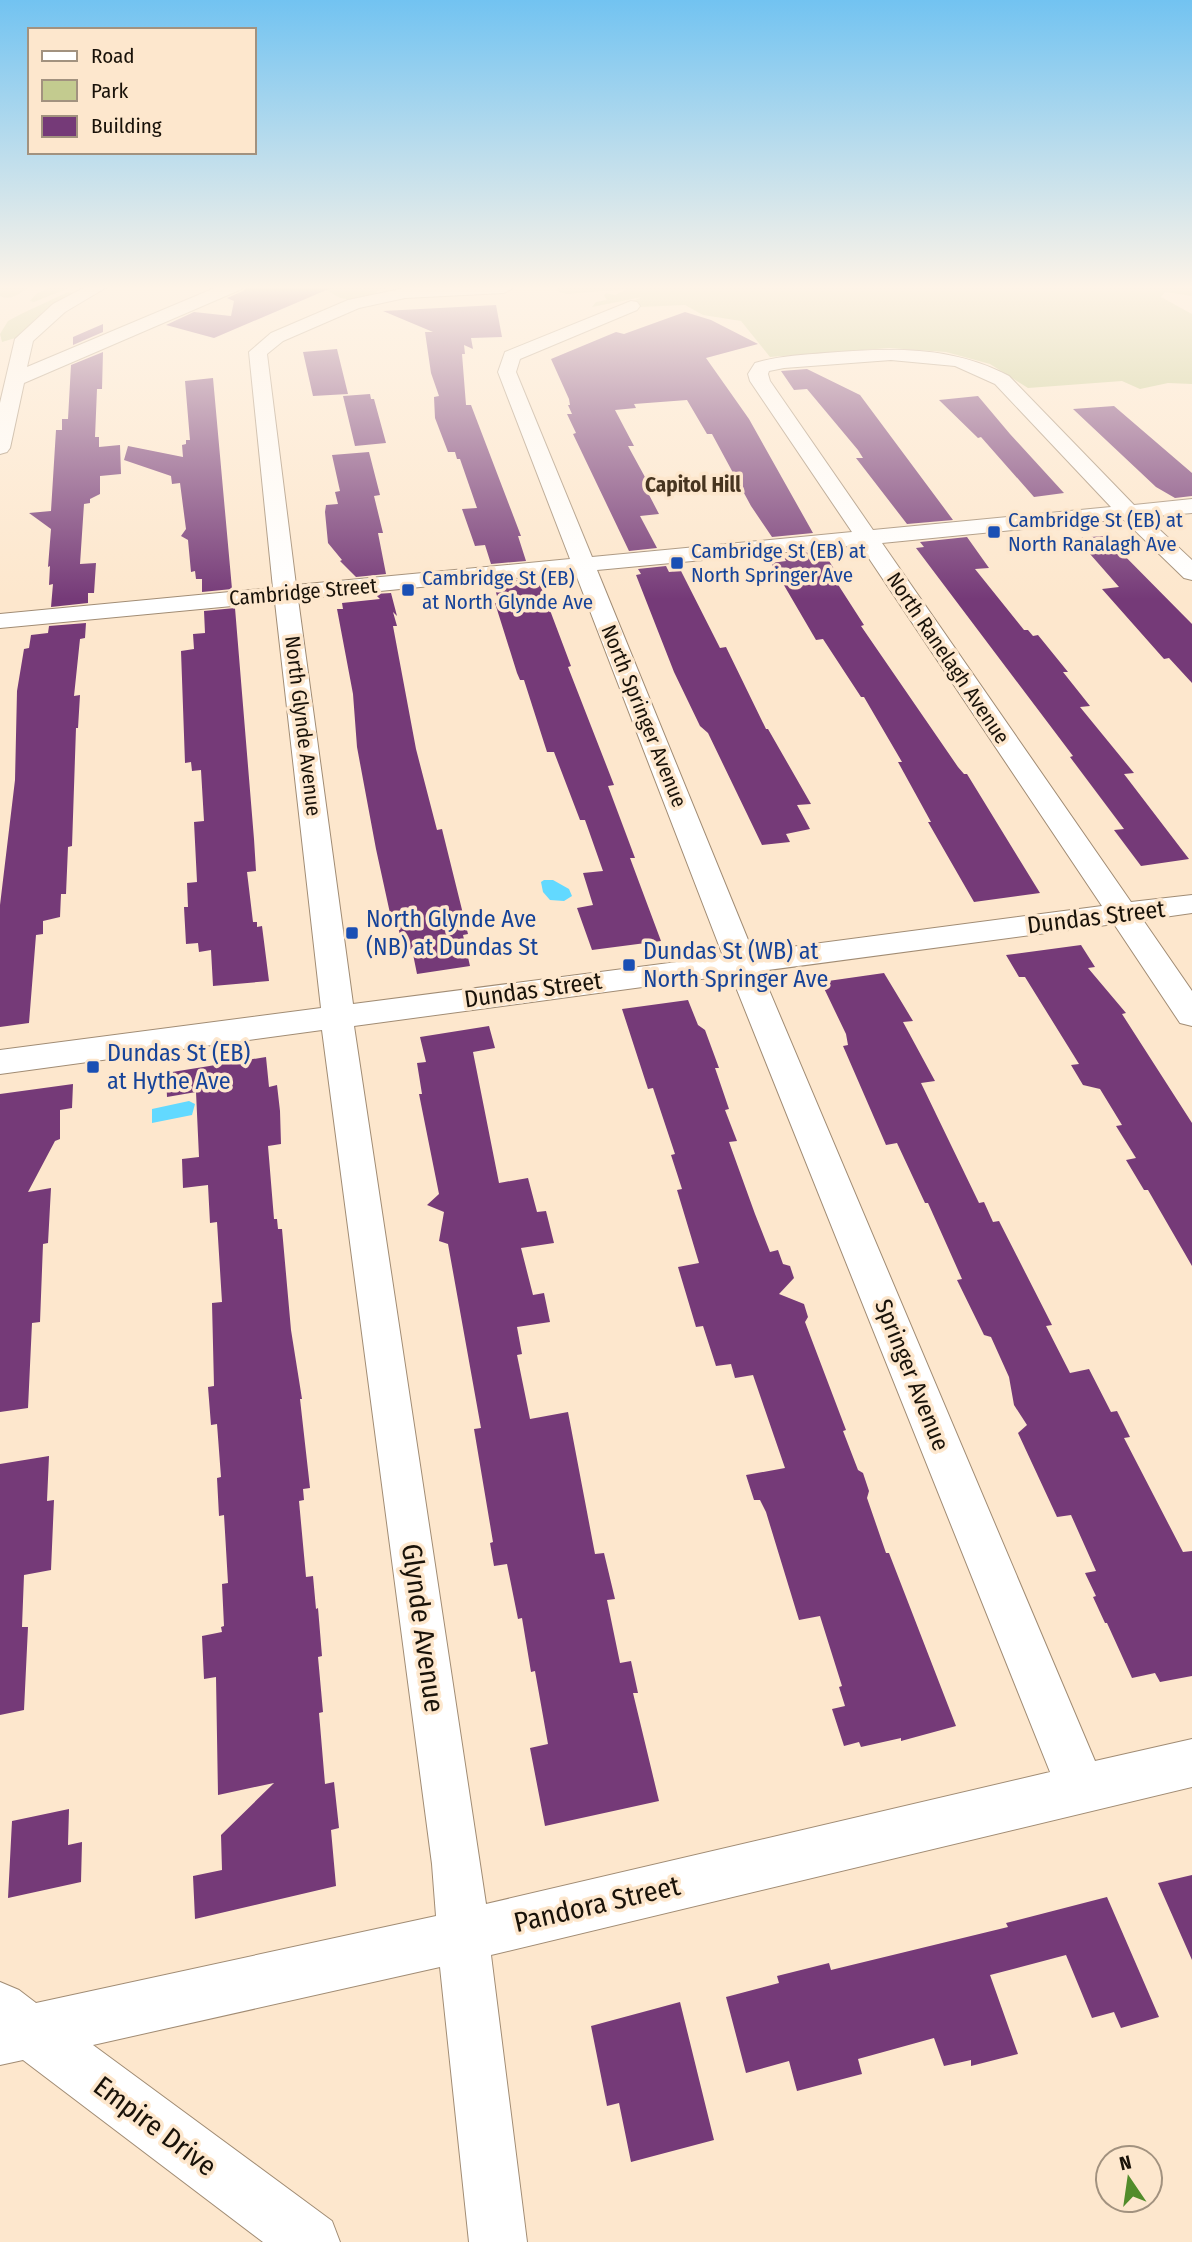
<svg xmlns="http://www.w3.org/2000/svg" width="1192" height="2242" font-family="'Fira Sans Condensed',sans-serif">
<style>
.green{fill:#c3cb8f}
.water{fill:#62d9ff}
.building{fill:#753a78}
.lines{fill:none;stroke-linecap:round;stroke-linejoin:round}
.minor-casing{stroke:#a18c74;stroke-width:2}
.minor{fill:#fff;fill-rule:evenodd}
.transit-dot{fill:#1a4fb4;stroke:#fde7cd;stroke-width:2.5}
.labels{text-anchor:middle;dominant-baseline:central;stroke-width:7;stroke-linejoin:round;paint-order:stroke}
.far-neighbourhood-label{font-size:21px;font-weight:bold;fill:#473520;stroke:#fde7cd}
.far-transit-label{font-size:21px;fill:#164399;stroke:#fde7cd;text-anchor:start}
.far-street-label{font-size:21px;fill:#191209;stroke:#fde7cd}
.street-label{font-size:24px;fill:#191209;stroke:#fde7cd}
.transit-label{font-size:24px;fill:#164399;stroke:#fde7cd;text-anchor:start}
.near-street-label{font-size:28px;fill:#191209;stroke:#fde7cd}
</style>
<rect width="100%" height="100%" fill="#fde7cd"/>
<!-- green -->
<path class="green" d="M0,285H76L34,302L30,301L36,294L48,288C26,278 18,305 0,296Z
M318,285H351L362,289L373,285H450L379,289L374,296L358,297L353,300L340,298Z
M563,285H1192V296L1165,292L1161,297L1192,314V384L1168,383L1140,389L1122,381L1028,388L990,364L946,352L889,348L770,357L741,321L703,315L685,305L639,307L629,303L642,297L592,307L596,302L607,300L604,296L606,293L615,295L627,289L567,294L559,292L557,289L564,287Z
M68,292L79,295L25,335L2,342L0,334L8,321L21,314Z"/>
<!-- water -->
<path class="water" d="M544,880H553L569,889L572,896L564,901L550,900L543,892L541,882Z
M189,1101L195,1104L192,1115L152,1123V1109Z"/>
<!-- building -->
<path class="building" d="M248,285H338L214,338L166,325L194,312L231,316L234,301L227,298L243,291Z
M496,305L502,337L471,338L473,349L464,345L465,354H462L466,405H471L521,536H518L526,561L491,564L485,545L475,546L462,509L477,508L460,459H457L455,452H448L435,418L434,397L439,396L431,373L425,332H433L383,311Z
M685,312L711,320L758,344L706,358L749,419L813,533L772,537L751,506L712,434H707L687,400L634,404L636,408L615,410L634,446H628L651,488L646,489L659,514L640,516L657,548L629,551L573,434L576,433L567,414H572L568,405H570L569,399L551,359L616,332L624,334Z
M103,324V332L73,345V337Z
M337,349L348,394L313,396L303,352Z
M103,352L102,389H97L95,437H99V447L120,445L121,474L100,476V494L90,499V503L84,504L80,564L96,563L94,593H88V603L51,607L53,584L49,585L50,566L48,567L51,529L29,513L51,511L56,430H62V419H68L71,365Z
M807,369L860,395L953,520L907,524L856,458H863L858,450L807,389L794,390L781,371Z
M213,378L232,589L202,592V579H196L195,571L191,572L188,540L181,536L186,529L180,483L172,484L171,476L124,460L128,446L183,457L182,445L186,444V440H190L185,381Z
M370,394L371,399H374L386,443L355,446L343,396Z
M978,396L1010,434L1064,493L1034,497L981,437L978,438L939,400Z
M1114,406L1192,473V496L1175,498L1156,487L1073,409Z
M369,452L380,495L374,496L383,533H378L386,574L356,577L340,561L342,560L328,543L325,512L326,505L338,504L335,492L340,491L332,455Z
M1105,536L1192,624V683L1169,658L1164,659L1102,589L1119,587L1076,538Z
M967,537L989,568L975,569L1024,630H1028L1033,636L1038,635L1068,672H1063L1090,706L1080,707L1134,773L1124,774L1189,859L1141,866L1114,830L1124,829L1070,757L1073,756L916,548L924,547L920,542Z
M823,551L842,582L837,583L864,625L861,626L958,767L964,774H967L1040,893L974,902L928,822H931L898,762H902L864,697H861L823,639L816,640L771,563L786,561L783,555Z
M666,566L669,572L681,571L720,648L726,647L766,729H768L811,804L797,805L810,829L786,834L790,842L762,845L708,733L700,726L674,672L636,575L641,574L638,569Z
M532,579L534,585L539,584L542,589L571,666L568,667L614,785L608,786L635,858H630L661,941L592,950L577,908L593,905L583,873L603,871L585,820H580L554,752H547L524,680H520L517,673L495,603H499L495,589H498L496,582Z
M391,593L397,616L393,612L397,626H393L416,749L437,830L442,829L468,934L463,935L470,966L417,974L412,949L403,950L398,926L393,927L376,849L357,747L353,694L337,609H343L342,603L380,599L375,594Z
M235,608L254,839L256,871L247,872L253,922H257V927L262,926L269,981L213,986L211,950L199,952L198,943L186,944L184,907H188L187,883L197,882L194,822L204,821L201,770L192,771L191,762L185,763L181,651L194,649L193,634L205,633L204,611Z
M86,623L85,638L80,639L74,696L80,695L78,728H76L72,846L68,847L66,894H61L60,917L43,921V934L36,935L29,1023L0,1027V905L15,780L17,691L24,649L29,648L31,635L48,633L49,626Z
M1081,945L1095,967L1088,968L1126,1013L1122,1014L1192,1123V1266L1148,1190H1144L1126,1160L1136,1158L1116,1126L1122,1125L1100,1089L1083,1085L1071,1065L1079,1064L1025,977H1019L1006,955Z
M884,973L913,1021L903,1022L935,1081L921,1083L979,1203L984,1202L993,1222L999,1221L1052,1325L1046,1326L1070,1373L1089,1369L1111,1412L1117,1411L1130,1437L1124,1438L1183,1552L1192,1551V1676L1160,1682L1155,1673L1132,1678L1107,1623H1105L1093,1597L1096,1596L1085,1573L1096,1571L1071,1515L1057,1517L1018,1433L1027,1425L1014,1405L1009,1377L991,1337L984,1335L957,1280L962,1279L928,1203H925L897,1143L886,1145L876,1122L843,1046L848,1045L846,1034L821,982Z
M688,1000L698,1025L705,1030L719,1068H715L729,1109L725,1110L737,1141L729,1142L755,1214L770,1252L778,1250L783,1264L790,1266L794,1278L779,1294L804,1304L808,1317L805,1322L846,1430L843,1431L858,1470L863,1473L869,1491L867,1498L886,1553H889L956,1726L901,1741V1738L861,1747L859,1742L844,1746L832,1709L845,1706L839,1687L842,1686L820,1616L799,1620L766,1512L760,1500H754L746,1475L785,1468L753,1375L735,1378L731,1364L716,1366L703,1326L696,1327L678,1267L699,1263L677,1190L682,1189L671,1155L675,1154L653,1088L648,1089L622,1009Z
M489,1026L495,1048L473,1052L499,1183L528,1178L537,1212L546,1211L554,1243L521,1248L533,1295L544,1293L550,1322L517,1327L522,1354L517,1355L530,1419L568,1412L595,1554L604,1553L615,1599L607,1600L620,1663L631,1661L638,1693H633L659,1801L545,1826L530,1748L548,1744L535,1671L531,1672L522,1618L518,1619L507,1564L494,1566L490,1543L493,1542L474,1429L481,1428L448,1244L439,1241L444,1212L427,1205L439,1194L419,1094H422L417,1063L426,1062L420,1037Z
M266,1057L269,1087L277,1085L280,1111L281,1144L268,1146L274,1219H277L278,1229H282L291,1330L302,1399H300L310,1488L303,1489L304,1500L299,1501L306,1577L313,1576L316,1609L318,1608L322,1656L318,1657L323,1712L319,1713L325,1784L334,1782L339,1828L331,1830L336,1886L195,1919L193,1876L222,1870L221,1835L274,1783L218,1795L216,1677L204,1679L202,1636L222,1632L221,1627L224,1626L222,1584L228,1583L224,1515L219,1516L217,1478L221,1477L217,1424L211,1425L208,1387L214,1386L212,1303L222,1302L217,1222L210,1223L208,1185L183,1188L182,1159L199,1157L196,1092L167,1097L166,1073Z
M73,1084L72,1108L60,1110V1139L55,1141L28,1192L51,1188L48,1243L43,1244L40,1322L32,1323L28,1408L0,1412V1094Z
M49,1456L47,1501L54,1500L51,1570L24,1575L22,1627H28L24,1710L0,1715V1464Z
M69,1809L68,1845L82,1842L81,1882L8,1898L12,1821Z
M1192,1875V1960L1158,1883Z
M1107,1897L1159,2017L1121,2028L1114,2012L1092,2018L1066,1955L990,1975L1018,2054L971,2066V2060L944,2066L934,2038L858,2059L862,2074L797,2091L789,2061L746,2073L726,1997L779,1983L777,1976L829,1963L831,1970L1008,1927L1006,1923Z
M680,2002L714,2140L631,2162L619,2103L607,2106L591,2026Z"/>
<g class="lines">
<!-- minor casing -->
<g class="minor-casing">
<path id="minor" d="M89,285L107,287L65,312L33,341L27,367L222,285H245L242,289L24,383L10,448L7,452L0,454V403L15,339L53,304Z
M466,285H510L513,288L504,293L405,298L359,308L283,341L267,354L296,585L570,559L498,372L505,352L631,301L637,302L640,306L637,310L520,359L516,372L592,557L852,532L750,381L748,374L755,363C778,356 801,355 825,353C889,348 950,345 1009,376L1134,505L1192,499V513L1146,517L1192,560V580L1184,578L1123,519L882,543L1131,902L1192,895V913L1143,920L1192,991V1026L1180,1023L1114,924L761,971L1095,1761L1192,1739V1787L491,1955L527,2242H469L440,1967L93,2045L332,2221L340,2242H263L23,2060L0,2065V1982L19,1990L36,2003L436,1916L432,1864L322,1030L0,1074V1050L321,1008L275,602L0,628V614L273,588L249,352L271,333L348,300L405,288ZM891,360L955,366L995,384L1111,507L873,530L770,381L768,374L769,371L784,368ZM860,545L1102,906L753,952L597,570ZM575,572L723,956L353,1004L298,599ZM731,975L1050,1772L486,1904L354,1026Z"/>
</g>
<!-- minor -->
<use href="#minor" class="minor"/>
</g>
<!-- sky -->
<linearGradient id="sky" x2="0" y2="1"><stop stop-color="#72c3f1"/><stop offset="0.48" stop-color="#fef4e8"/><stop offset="1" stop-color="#fef4e8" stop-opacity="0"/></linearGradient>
<rect width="1192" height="599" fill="url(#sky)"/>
<!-- markers -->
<g class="transit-dot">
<rect x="987" y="525" width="14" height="14" rx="3.5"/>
<rect x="670" y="556" width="14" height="14" rx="3.5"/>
<rect x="401" y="583" width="14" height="14" rx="3.5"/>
<rect x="345" y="926" width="14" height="14" rx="3.5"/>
<rect x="622" y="958" width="14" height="14" rx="3.5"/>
<rect x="86" y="1060" width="14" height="14" rx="3.5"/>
</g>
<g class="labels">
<!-- far-neighbourhood labels -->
<g class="far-neighbourhood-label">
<text x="693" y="485">Capitol Hill</text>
</g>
<!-- far-transit labels -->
<g class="far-transit-label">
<text x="1008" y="520">Cambridge St (EB) at<tspan x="1008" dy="24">North Ranalagh Ave</tspan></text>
<text x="691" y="551">Cambridge St (EB) at<tspan x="691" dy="24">North Springer Ave</tspan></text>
<text x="422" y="578">Cambridge St (EB)<tspan x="422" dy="24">at North Glynde Ave</tspan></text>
</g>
<!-- far-street labels -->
<g class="far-street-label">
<text transform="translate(303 592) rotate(-5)">Cambridge Street</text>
<text transform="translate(948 658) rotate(56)">North Ranelagh Avenue</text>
<text transform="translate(644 716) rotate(68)">North Springer Avenue</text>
<text transform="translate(303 726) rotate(83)">North Glynde Avenue</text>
</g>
<!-- street labels -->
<g class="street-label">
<text transform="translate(1096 917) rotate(-7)">Dundas Street</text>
<text transform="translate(533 990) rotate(-8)">Dundas Street</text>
<text transform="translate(912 1375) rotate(68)">Springer Avenue</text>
</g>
<!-- transit labels -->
<g class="transit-label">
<text x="366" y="919">North Glynde Ave<tspan x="366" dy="28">(NB) at Dundas St</tspan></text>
<text x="643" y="951">Dundas St (WB) at<tspan x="643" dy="28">North Springer Ave</tspan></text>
<text x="107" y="1053">Dundas St (EB)<tspan x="107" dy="28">at Hythe Ave</tspan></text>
</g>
<!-- near-street labels -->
<g class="near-street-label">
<text transform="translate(423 1628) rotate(82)">Glynde Avenue</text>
<text transform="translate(597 1904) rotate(-13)">Pandora Street</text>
<text transform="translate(155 2126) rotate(37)">Empire Drive</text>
</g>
</g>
<!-- legend -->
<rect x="28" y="28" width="228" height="126" fill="#fde7cd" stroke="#a2927f" stroke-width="2"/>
<rect x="42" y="51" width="35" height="10" fill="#ffffff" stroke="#a2927f" stroke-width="2"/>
<text x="91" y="63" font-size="21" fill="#191209">Road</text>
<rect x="42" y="80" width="35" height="21" fill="#c3cb8f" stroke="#a2927f" stroke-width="2"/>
<text x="91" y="98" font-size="21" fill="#191209">Park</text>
<rect x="42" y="116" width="35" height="21" fill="#753a78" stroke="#a2927f" stroke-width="2"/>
<text x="91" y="133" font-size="21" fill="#191209">Building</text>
<!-- north arrow -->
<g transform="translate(1129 2179) rotate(347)"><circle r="33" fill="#fde7cd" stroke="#a2927f" stroke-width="2"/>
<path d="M0-5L12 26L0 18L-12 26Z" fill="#518c2b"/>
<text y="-10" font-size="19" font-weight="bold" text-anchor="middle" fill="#191209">N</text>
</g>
</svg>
